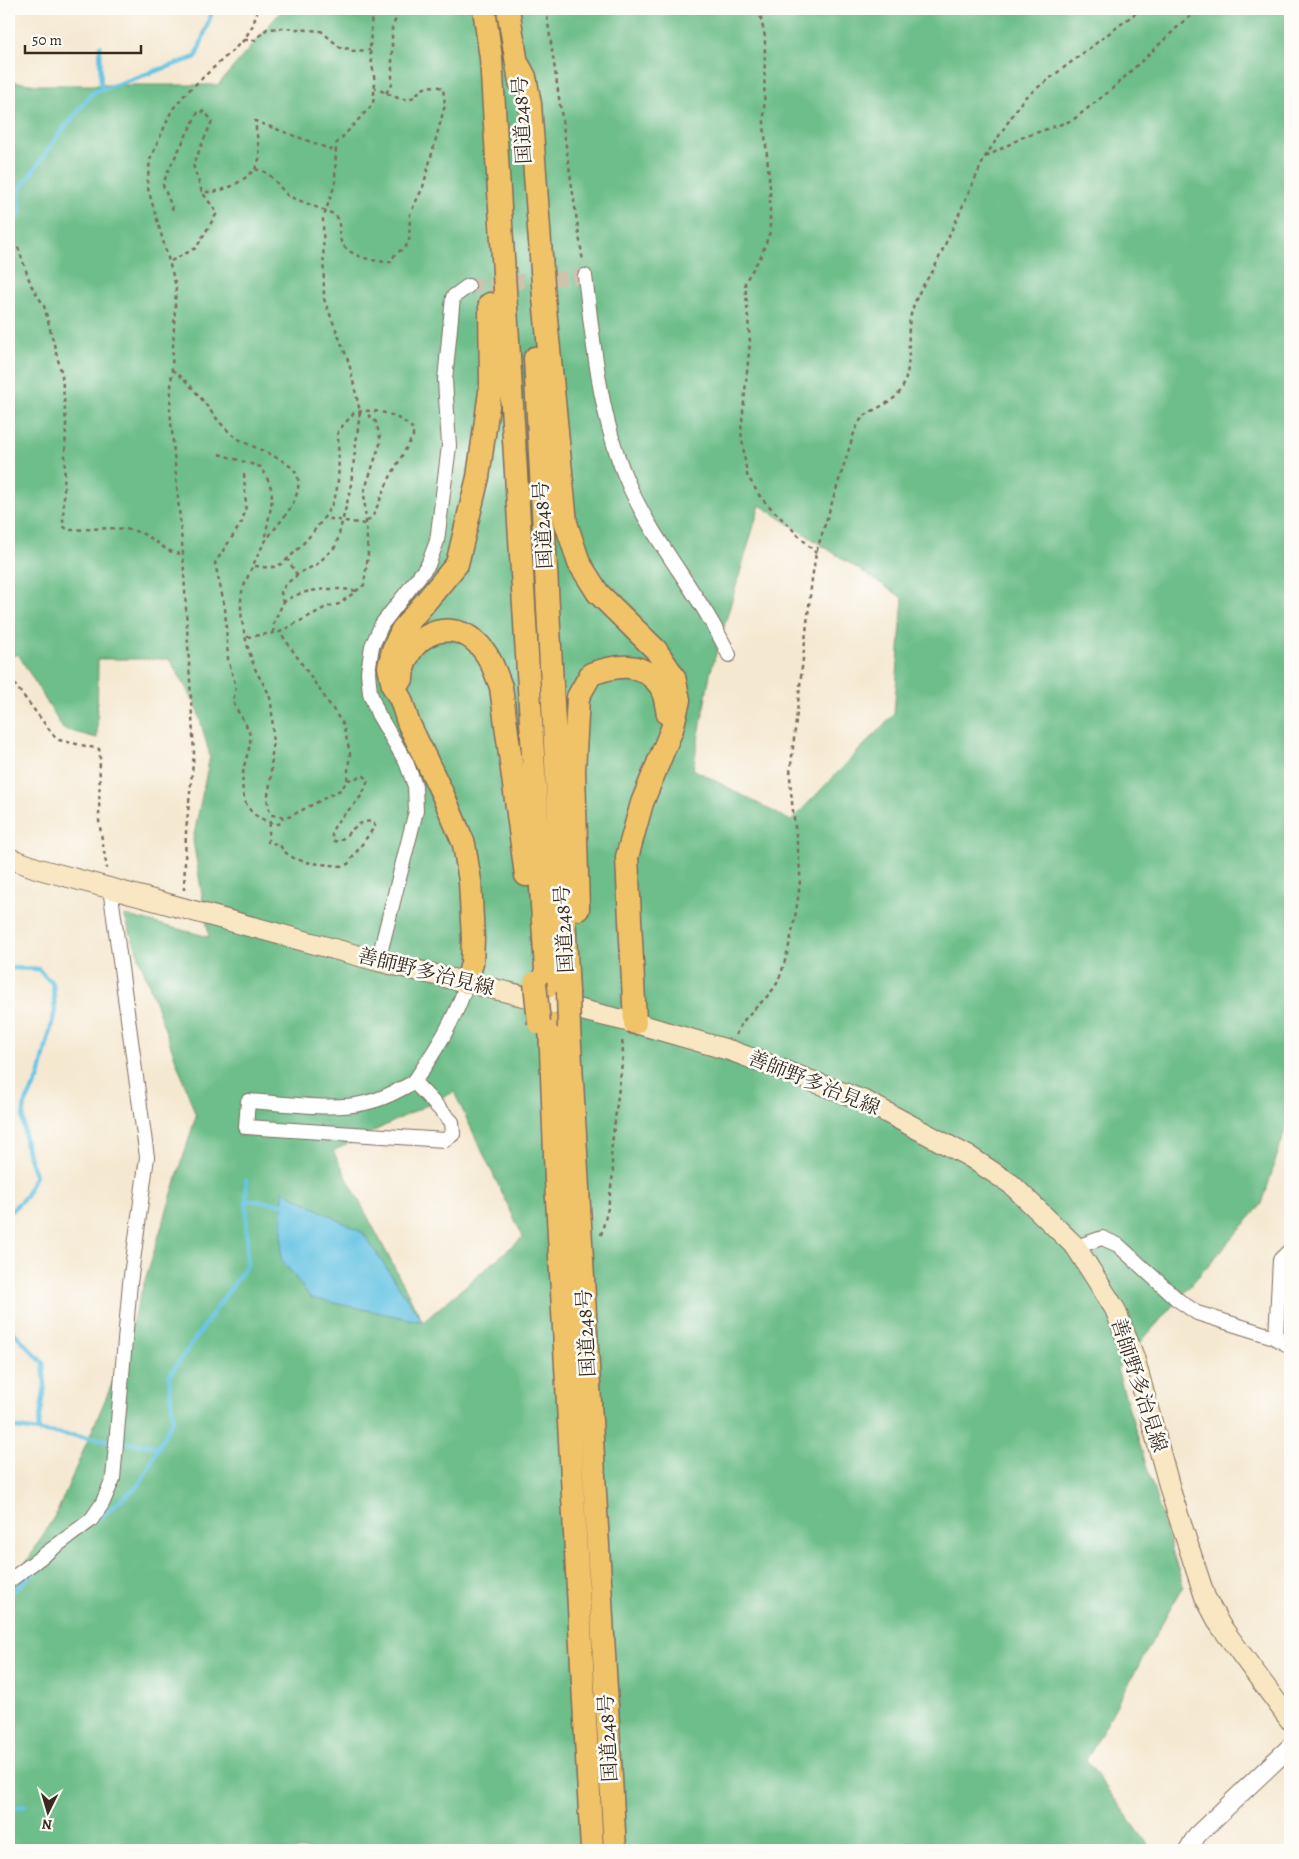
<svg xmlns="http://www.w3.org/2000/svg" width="1299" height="1859" font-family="Alegreya,'Noto Serif JP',serif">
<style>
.forest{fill:#6dbe8a;stroke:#547454;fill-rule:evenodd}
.water{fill:#66c4e4;stroke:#507781}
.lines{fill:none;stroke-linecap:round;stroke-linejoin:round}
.stream{stroke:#66c4e4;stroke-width:4.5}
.minor-tunnel{stroke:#d0c2ad;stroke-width:14;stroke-dasharray:14 7;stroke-linecap:butt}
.minor-casing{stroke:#7c6c5d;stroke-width:16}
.tertiary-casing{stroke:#7c6c5d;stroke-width:20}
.secondary-casing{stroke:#7c6c5d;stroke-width:22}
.trunk-casing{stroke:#7c6c5d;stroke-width:25}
.path{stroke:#7c6c5d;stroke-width:2.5;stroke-dasharray:4 4;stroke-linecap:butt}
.minor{stroke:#fff;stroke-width:14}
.tertiary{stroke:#fff;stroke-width:18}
.secondary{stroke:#f9e7c3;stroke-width:20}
.trunk{stroke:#f1c369;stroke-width:22}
.trunk-bridge-casing{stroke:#7c6c5d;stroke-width:25;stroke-linecap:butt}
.trunk-bridge{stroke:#f1c369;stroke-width:22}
.labels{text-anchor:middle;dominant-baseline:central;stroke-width:5;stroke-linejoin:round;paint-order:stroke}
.street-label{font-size:20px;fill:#3b2a1e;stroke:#fdfcf7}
</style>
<rect width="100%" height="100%" fill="#fdfcf7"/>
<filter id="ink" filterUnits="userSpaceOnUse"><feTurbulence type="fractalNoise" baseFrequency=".02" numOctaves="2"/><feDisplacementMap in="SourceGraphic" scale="10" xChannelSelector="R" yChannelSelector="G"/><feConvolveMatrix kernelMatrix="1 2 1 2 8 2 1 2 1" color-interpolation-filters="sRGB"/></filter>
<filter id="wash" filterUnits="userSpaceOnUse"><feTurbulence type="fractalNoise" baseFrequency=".0096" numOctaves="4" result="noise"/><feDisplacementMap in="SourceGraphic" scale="20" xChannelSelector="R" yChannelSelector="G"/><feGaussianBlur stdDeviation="1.12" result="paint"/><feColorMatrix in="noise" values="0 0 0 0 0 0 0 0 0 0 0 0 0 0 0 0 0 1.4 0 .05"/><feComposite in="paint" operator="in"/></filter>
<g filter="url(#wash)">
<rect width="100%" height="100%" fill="#f5e8d1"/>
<!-- forest -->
<path class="forest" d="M283,9H1290V1114L1262,1204L1117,1369L1183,1586L1086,1760L1149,1846L1147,1850H9V1591L57,1512L115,1377L196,1116L124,915L209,937L193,840L210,756L196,705L169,659H98L97,738L63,729L18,654L9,657V81L38,85H218ZM760,505L903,598L894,714L791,821L693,769L710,674ZM454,1092L523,1237L423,1322L333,1151Z"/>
<!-- water -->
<path class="water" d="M283,1191L363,1233L423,1322L311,1298L281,1259Z"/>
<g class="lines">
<!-- stream -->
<path class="stream" d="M100,46L101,89
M9,235L20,212L19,191L58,136L92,93L196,57L213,9
M9,328V338
M9,968L38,969L53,984L55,1010L39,1077L25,1104L23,1119L26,1147L35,1175L26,1196L9,1213
M246,1200L283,1204
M9,1327L43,1363L45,1385L38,1431
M9,1427L159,1447
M99,1518L139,1485L173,1419L169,1376L247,1265L246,1180
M9,1528V1530
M9,1594L61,1551
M9,1808L25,1806"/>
</g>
</g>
<g filter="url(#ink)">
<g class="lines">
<!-- minor-tunnel -->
<path class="minor-tunnel" d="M468,286L585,276"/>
<!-- minor casing -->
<g class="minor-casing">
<path id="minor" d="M585,276C594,347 600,423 631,490C658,548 702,597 729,655
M378,961L416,811L415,786L406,762L378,714L370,693L368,672L372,646L382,624L428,565L437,541L449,446L445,380L453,297L468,286
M414,1082C398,1091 383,1099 365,1103C333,1111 281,1103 248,1101L246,1127L445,1140L453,1134L452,1122L414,1082C435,1051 456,1019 467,982
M1076,1247L1102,1238L1118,1245L1178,1300L1197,1313L1271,1336L1290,1346
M1276,1338L1280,1260L1290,1250
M9,1581L91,1520L102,1504L113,1479L130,1283L147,1157L110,888"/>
</g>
<!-- tertiary casing -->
<g class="tertiary-casing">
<path id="tertiary" d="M1188,1850L1197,1835L1290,1747"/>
</g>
<!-- secondary casing -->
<g class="secondary-casing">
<path id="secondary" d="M9,858L39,869L378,961L635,1023L732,1051L865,1101L970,1157L1011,1184L1076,1247L1115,1309L1134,1357L1172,1496L1205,1597L1220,1625L1290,1720"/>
</g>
<!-- trunk casing -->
<g class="trunk-casing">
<path id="trunk" d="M484,9L491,58L547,987
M508,9L520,82
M519,66L525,77L530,104L544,298L566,523L579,563L598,593L656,650L674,677L679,700L672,729L642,803L627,857L635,1023
M535,358L568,992
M402,679C403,641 443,615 475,641C489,653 495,671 501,687L526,875
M578,909L574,771L578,697L591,674C617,665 643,660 661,687C665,694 666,705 668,714
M467,982L472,963L473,939L470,881L464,844L443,795L408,722L401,700L393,686L389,667L393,650L402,630L457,564L478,477L491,385L490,304
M550,1024L556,1180L592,1850
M569,1028L615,1850"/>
</g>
<!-- path -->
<path class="path" d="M546,9L583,262
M759,9L765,37L764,125L770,187V232L761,256L745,282L750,342L741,432L747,475L761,498L816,553
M244,40H255L267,29L285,28L321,31L342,49L350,48L353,51L370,50
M386,93L392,84V28L400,9
M986,157L1021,138L1073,120L1112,89L1186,19L1205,9
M255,169L260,157L255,121L335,151
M173,210L163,185L167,173L199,110L206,113L212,121L193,165L202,192C223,193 240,184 255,169L268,173L288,196L336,215C341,224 338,228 340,238C343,256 376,262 391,262L395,254L405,248L409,241L410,214L423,187L445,105L443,88C426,83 422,89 410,100L398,98L375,88
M18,247L31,285L44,306L62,375L66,423L63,526L68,530C90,530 116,525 138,532C155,537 165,554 183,554
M171,261L196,248L217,213L202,192
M172,370C200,388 212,421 237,438C252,448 296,461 298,478C302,505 273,526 262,547C258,554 243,586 242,592C238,614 246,644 254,666C259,680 269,688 271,703C274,727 272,751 271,775C270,794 264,795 271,815L289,817L342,789L347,780L350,753L343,724L280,632
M219,454L261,467C264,473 268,479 270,485C276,502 265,523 266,541
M244,474L246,506L242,522L215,563L225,608L228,659L236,687L233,701C237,713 248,724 250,736C251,748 246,756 244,767C239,798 245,818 278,824L281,823L283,817
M287,558L297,575
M255,566C263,567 273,569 281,564C297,553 327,518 334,500C341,479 338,453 338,431L354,413C374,407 398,414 413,429V436L388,481L374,514L365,524L325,518
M283,603C299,588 337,587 357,591
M273,633L274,622L283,603L281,592L286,584L301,572L316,565L336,546L350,491L360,412L349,363L324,299L323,219L335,184L336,144L373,104L375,83L370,50L372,9
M247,637L280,632L326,607L339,604L364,585L368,555L364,492L381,441L376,422L365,412
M9,677L55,737L59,740L99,749L100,753L99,821L107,869
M270,823L268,842L280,845C290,865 320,863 340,866L348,864L375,826L373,822C357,819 350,834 338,842L332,840C330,814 362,810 368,779L364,776L348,780
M184,890L186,832L194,753L183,554L170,409L176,286L147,185L150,160L172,110L187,92L244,40L253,25L258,9
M736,1035C743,1014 765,1003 776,985C787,966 801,894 800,873C798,840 791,808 790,774L812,579L816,553L855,430C857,426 860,420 863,417C877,406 897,403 904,384C911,366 908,346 909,326C911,306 921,286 933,271L985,157L1024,98L1141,9
M601,1235L608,1208L613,1173L611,1152L623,1055L622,1038"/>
<!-- minor -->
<use href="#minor" class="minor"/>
<!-- tertiary -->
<use href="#tertiary" class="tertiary"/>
<!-- secondary -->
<use href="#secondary" class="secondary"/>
<!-- trunk -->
<use href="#trunk" class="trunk"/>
<!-- trunk-bridge casing -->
<g class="trunk-bridge-casing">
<path id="trunk-bridge" d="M535,983L539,1023
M568,992L569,1028"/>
</g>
<!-- trunk-bridge -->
<use href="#trunk-bridge" class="trunk-bridge"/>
</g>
</g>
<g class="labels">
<!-- street labels -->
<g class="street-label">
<text transform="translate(522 120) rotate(-93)">国道248号</text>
<text transform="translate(543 525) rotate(-93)">国道248号</text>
<text transform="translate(564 929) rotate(-93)">国道248号</text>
<text transform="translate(426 972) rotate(14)">善師野多治見線</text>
<text transform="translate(814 1083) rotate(22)">善師野多治見線</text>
<text transform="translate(586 1333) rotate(-93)">国道248号</text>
<text transform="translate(1139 1385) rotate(72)">善師野多治見線</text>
<text transform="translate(608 1738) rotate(-93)">国道248号</text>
</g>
</g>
<!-- margin -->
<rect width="1299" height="1859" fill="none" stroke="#fdfcf7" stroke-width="30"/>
<!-- north arrow -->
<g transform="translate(48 1812) rotate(185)" stroke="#fdfcf7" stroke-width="4" paint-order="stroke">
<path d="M0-4L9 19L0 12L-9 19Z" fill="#3b2a1e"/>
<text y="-8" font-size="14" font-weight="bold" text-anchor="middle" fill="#3b2a1e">N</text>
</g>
<!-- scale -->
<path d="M25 45v8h116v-8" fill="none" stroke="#3b2a1e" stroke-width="2.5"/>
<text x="32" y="45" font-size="15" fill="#3b2a1e" stroke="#fdfcf7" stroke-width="4" paint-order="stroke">50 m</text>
</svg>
